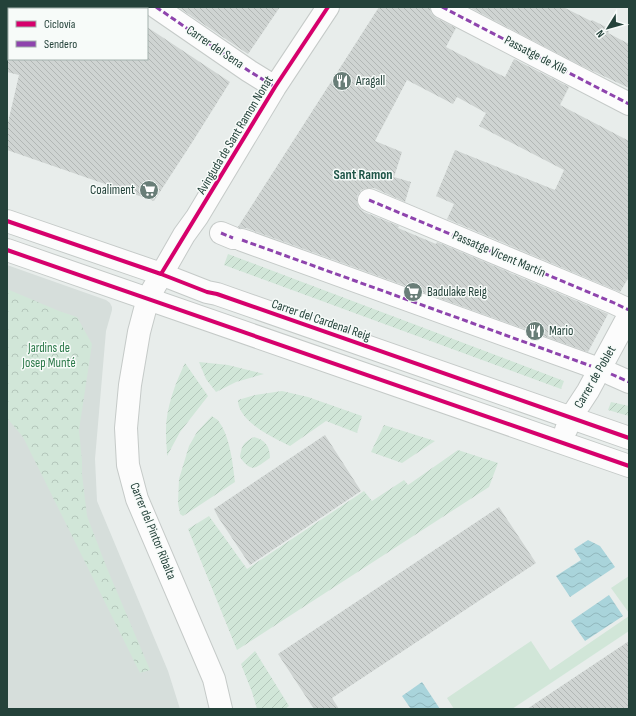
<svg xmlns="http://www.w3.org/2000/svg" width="636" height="716" font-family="'Sofia Sans Condensed',sans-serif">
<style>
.built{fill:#d6dedb}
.grass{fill:#d1e6d8}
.park{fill:url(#park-crowns)}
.garden{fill:url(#garden-furrows)}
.water{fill:url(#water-waves)}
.building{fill:url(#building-back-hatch)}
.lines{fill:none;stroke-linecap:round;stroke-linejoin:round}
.minor-casing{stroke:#c5cac8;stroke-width:24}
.minor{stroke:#fcfcfc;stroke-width:22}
.quiet{stroke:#8e44ad;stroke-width:3;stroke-dasharray:6 3;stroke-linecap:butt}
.cycleway-casing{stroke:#f7fbf9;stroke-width:6}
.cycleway{stroke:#d6006c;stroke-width:4}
.labels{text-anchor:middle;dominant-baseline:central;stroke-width:3;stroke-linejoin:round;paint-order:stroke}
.street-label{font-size:13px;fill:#24423a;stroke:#f7fbf9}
.poi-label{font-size:13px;fill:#24423a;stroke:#f7fbf9;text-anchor:start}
.park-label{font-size:13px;fill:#2d7a4b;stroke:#f7fbf9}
.neighbourhood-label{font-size:14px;font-weight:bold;fill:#1f5548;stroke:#f7fbf9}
</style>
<defs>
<pattern id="park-crowns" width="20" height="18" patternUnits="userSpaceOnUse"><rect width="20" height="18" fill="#d1e6d8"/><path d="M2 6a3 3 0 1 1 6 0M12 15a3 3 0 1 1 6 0" fill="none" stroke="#b3c6ba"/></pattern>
<pattern id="garden-furrows" width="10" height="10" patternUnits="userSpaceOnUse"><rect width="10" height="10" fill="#d1e6d8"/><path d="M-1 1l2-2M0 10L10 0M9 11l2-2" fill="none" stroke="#b3c6ba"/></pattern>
<pattern id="water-waves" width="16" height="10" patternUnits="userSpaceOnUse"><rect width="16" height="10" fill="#a9d4db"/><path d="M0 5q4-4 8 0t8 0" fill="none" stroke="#91b7bd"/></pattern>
<pattern id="building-back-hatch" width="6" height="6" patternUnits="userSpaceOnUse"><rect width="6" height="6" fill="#cfd4d2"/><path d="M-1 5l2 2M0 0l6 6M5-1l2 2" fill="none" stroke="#b2b7b5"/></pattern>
</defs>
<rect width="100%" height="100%" fill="#e8edeb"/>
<!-- built -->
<path class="built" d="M7,265L106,300L110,303L112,307V310L106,331L95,459L97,501L168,671L180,709H7Z"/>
<!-- grass -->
<path class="grass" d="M629,576V613L611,588Z
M629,616V631L512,709H454L447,698L531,641L550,670Z"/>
<!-- park -->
<path class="park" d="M7,289L59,311L77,317L92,344L79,430L82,461V474L87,516L106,566L150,670L140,673L23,437L7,418Z"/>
<!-- garden -->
<path class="garden" d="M228,254L564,381L561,389L224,265Z
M199,362L228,365L264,374L236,382L216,392L206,379Z
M185,363L208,396L180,432L167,456C167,449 166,442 166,434C165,410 175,384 185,363Z
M282,391L308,397L362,416L357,433L326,421L290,446C274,438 248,426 240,409C239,407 238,403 238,400L255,395Z
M611,402L629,406V416L608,410Z
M212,416C214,418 218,419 219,422C230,436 233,465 235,482L183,516L180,514L178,503L179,479L189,446L197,432Z
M384,425L435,441L402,463L371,452Z
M254,437C265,440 270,446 270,458C255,468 252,474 240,457C242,445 243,443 254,437Z
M458,450L498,463L489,487L237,650L188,529L209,516L247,569L364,491L372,501L404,480L408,485Z
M255,651L289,706L285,709H257L252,692L241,664Z"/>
<!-- water -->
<path class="water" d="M588,540L600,546L615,567L570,597L556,576L581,560L574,549Z
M609,595L623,616L585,641L571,621Z
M422,682L440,709H411L402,696Z"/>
<!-- building -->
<path class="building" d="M178,7H280L248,54Z
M379,7H430L431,13L436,18L456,28L446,47L484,67L505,77L514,59L569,87L560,105L629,141V277L620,292L447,219L454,204L436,196L455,150L555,190L564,170L479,126L486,113L457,97L453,104L407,80L375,141L402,152L394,177L411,182L405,202L374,188H368L361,190L357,196V202L359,208L364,212L399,226L398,228L436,244L437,242L608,314L588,352L246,228H240L238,227Z
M469,7H563L591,21L592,20L610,29L608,33L629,44V88L580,65Z
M147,27L230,82L193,141L154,201L7,150V127L19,75L7,72V59H147Z
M325,435L361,491L250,565L218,517L214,509Z
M499,507L536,563L332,698L339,709H314L278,654Z
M629,641V709H527Z"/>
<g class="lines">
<!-- minor casing -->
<g class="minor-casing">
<path id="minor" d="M156,7L249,71L275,87
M442,7L629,104
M369,200L612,302L629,310
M7,221L161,274L207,292L217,294L629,438
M221,233L233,238
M242,240L591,366
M7,250L629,466
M611,374L629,382
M566,430L571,417L588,391L629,315
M221,709L214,679L137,499L128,465L126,428L130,385L139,332L148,298L184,235L197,217L275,87L328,7"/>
</g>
<!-- minor -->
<use href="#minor" class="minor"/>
<!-- quiet -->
<path class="quiet" d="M156,7L249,71L275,87
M442,7L629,104
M369,200L612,302L629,310
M221,233L233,238
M242,240L591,366
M611,374L629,382"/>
<!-- cycleway casing -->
<g class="cycleway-casing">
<path id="cycleway" d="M7,221L161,274L207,292L217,294L629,438
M7,250L629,466
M161,274L275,87L328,7"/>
</g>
<!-- cycleway -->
<use href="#cycleway" class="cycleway"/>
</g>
<!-- icons -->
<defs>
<g id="restaurant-disc" transform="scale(1)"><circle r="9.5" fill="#697e78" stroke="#f7fbf9"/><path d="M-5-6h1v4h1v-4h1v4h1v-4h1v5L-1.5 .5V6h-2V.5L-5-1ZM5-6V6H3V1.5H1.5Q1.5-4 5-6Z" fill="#fff"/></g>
<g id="supermarket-disc" transform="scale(1)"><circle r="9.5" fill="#697e78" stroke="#f7fbf9"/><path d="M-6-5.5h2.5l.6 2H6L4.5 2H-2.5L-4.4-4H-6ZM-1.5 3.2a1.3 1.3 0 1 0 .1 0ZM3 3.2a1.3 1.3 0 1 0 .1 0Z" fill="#fff"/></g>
</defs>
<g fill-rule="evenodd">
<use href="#restaurant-disc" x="342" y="81"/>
<use href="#supermarket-disc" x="149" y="190"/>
<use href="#supermarket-disc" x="413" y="292"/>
<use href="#restaurant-disc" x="535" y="331"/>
</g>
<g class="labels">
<!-- street labels -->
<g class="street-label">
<text transform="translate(215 47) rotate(34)">Carrer del Sena</text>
<text transform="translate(536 55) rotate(27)">Passatge de Xile</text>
<text transform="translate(235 135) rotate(-59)">Avinguda de Sant Ramon Nonat</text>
<text transform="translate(499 254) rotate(23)">Passatge Vicent Martín</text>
<text transform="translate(321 320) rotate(19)">Carrer del Cardenal Reig</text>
<text transform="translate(595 377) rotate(-60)">Carrer de Poblet</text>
<text transform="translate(153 531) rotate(68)">Carrer del Pintor Ribalta</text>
</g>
<!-- poi labels -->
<g class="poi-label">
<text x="356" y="81">Aragall</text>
<text x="135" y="190" text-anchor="end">Coaliment</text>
<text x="427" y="292">Badulake Reig</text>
<text x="549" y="331">Mario</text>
</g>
<!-- park labels -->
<g class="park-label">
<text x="49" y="348">Jardins de<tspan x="49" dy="15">Josep Munté</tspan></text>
</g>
<!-- neighbourhood labels -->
<g class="neighbourhood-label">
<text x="363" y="174">Sant Ramon</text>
</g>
</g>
<!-- border -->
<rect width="636" height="716" fill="none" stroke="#24423a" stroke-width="16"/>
<!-- legend -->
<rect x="8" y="8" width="140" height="52" fill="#f7fbf9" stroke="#a3b1ad"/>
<rect x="16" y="21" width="20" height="6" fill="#d6006c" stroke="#a3b1ad"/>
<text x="44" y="28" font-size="12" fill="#24423a">Ciclovía</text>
<rect x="16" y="41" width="20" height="6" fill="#8e44ad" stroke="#a3b1ad"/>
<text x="44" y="48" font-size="12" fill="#24423a">Sendero</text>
<!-- north arrow -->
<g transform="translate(608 28) rotate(233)" stroke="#f7fbf9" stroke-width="3" paint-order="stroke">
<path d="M0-3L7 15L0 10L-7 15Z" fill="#24423a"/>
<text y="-6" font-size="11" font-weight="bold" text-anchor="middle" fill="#24423a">N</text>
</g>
</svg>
